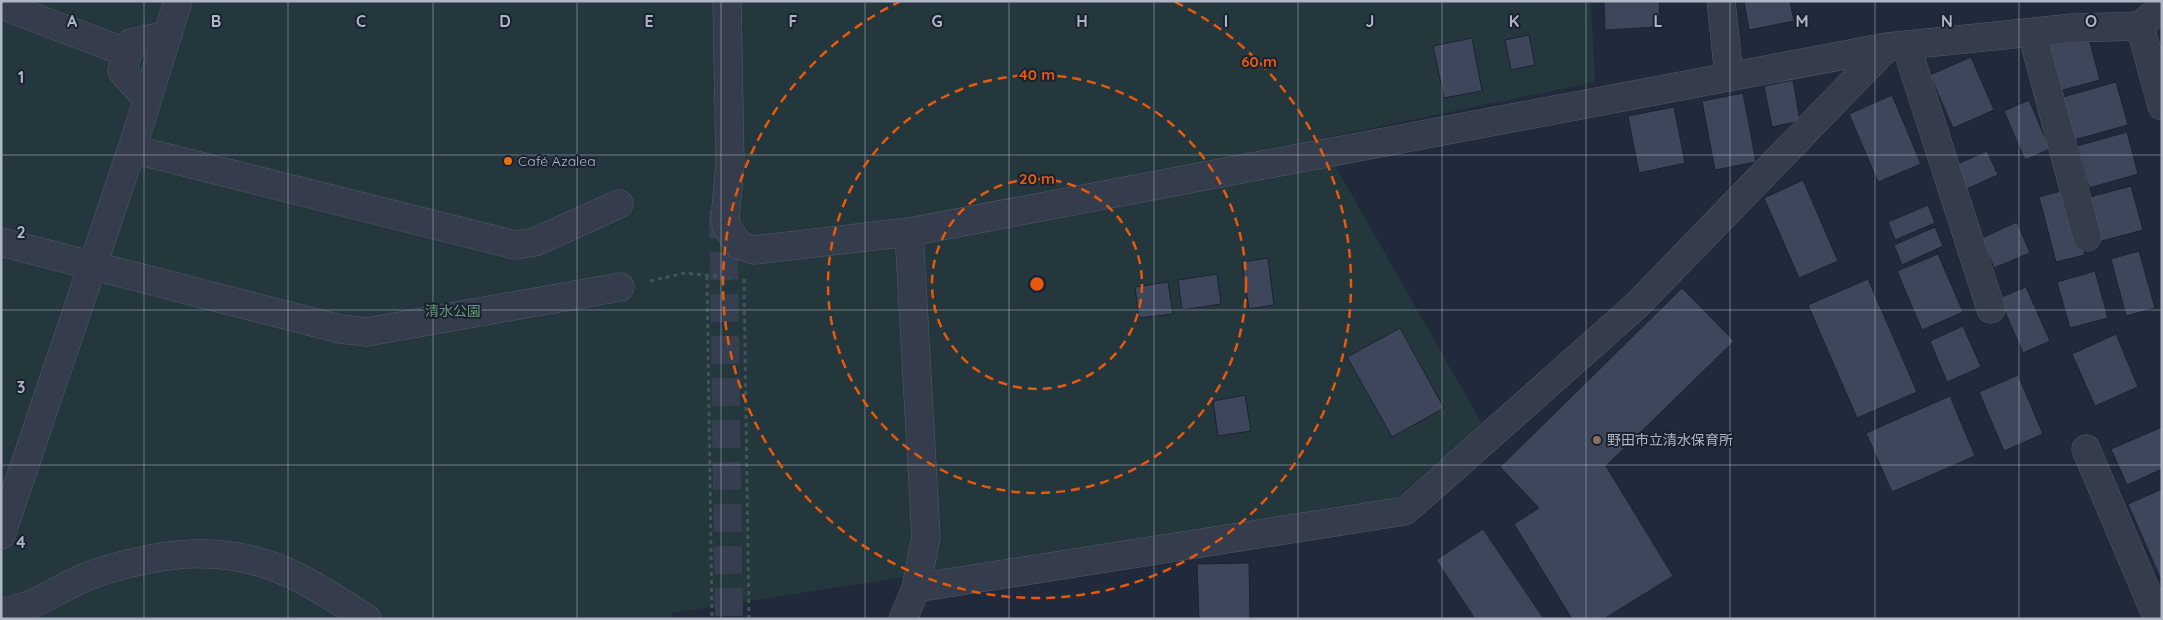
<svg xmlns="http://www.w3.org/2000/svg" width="2163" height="620" font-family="Quicksand,'Noto Sans JP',sans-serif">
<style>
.green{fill:#23373c}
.building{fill:#3d465b;stroke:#1c2332}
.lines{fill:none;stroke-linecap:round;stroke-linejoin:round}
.minor-tunnel{stroke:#363f50;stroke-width:28;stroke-dasharray:28 14;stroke-linecap:butt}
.minor-casing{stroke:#525a69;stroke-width:29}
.path{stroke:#415459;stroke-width:3;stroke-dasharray:4 4;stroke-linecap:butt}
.minor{stroke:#353c4b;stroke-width:28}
.grid{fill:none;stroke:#afb7c7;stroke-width:1;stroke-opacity:0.55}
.ring{fill:none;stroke:#e8590c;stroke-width:2.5;stroke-dasharray:9 6}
.food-dot{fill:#e8710a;stroke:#1a2130;stroke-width:2}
.education-dot{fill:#8d6e63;stroke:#1a2130;stroke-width:2}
.labels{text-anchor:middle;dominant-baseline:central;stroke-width:4;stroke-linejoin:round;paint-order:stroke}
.poi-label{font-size:14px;fill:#afb7c7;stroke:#1a2130;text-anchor:start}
.park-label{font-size:14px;fill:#669976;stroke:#1a2130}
.grid-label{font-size:16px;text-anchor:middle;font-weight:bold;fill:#afb7c7;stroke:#1a2130;stroke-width:4;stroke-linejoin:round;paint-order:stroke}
.centre{fill:#e8590c;stroke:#1a2130;stroke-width:2.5}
.ring-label{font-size:15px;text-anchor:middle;font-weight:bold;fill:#e8590c;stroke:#1a2130;stroke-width:4;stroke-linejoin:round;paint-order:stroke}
</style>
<rect width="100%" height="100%" fill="#212a3b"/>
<!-- green -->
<path class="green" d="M1,1H1591L1595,82L1320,139L1482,424L1391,502L672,613V619H1Z"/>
<!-- building -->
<path class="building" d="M1604,1H1659L1660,27L1605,30Z
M1744,1H1790L1794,21L1749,30Z
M1529,35L1535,65L1511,70L1505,40Z
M2088,35L2100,80L2059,91L2047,46Z
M1472,38L1482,91L1444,98L1433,46Z
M1971,57L1994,110L1953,128L1930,75Z
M1793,80L1800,121L1772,127L1764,86Z
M2116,82L2128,125L2074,140L2063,97Z
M1743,93L1756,162L1715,170L1702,101Z
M1892,95L1921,164L1878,182L1849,114Z
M2029,100L2050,149L2025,160L2004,111Z
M1674,107L1685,163L1639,173L1628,116Z
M2127,132L2138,174L2089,188L2077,146Z
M1987,151L1998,175L1966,189L1955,165Z
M1803,180L1838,261L1799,278L1764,198Z
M2131,186L2143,230L2098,242L2086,198Z
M2068,189L2085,255L2056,262L2039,197Z
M1928,205L1935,223L1895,240L1888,222Z
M2017,222L2030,253L1994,268L1982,238Z
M1935,227L1943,246L1902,265L1894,245Z
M2139,251L2155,308L2126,316L2111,259Z
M1938,254L1963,312L1922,330L1897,271Z
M1268,258L1274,305L1249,309L1242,262Z
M2095,271L2108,318L2070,328L2057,282Z
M1217,274L1221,304L1182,310L1178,280Z
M1868,279L1917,392L1857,418L1808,305Z
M1168,282L1173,314L1139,318L1135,287Z
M2026,287L2050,341L2023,353L1999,298Z
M1682,288L1734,341L1606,466L1673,576L1604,619H1572L1514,524L1539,508L1500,467Z
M1963,326L1981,367L1947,382L1930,341Z
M1400,328L1444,408L1392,437L1347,357Z
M2116,334L2138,387L2095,406L2072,354Z
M2018,375L2043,434L2004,451L1979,392Z
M1245,395L1251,431L1218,436L1213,401Z
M1950,396L1975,456L1892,492L1866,433Z
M2162,427V469L2127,485L2111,449Z
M2162,489V582L2128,504Z
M1483,529L1544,619H1475L1436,560Z
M1249,563L1250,619H1199L1197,564Z"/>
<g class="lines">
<!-- minor-tunnel -->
<path class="minor-tunnel" d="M723,210L729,619"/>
<!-- minor casing -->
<g class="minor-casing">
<path id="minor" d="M178,1L132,149L515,245L535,242L619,204
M727,1L730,165L725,219L727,228L739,245L754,250L909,232L1887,47L2073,28L2140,26L2162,7
M1721,1L1729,76
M1,5L128,53
M2140,26L2162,106
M2032,33L2087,237
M1906,45L1991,309
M147,99L122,71L131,43L168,35
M909,232L926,537L916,588L1405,511L1636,306L1887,47
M1,242L340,329L367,332L620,287
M2086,449L2157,617
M1,535L132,149
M1,613C11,610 21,608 30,605C52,595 73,581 96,573C162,552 223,543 289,573C316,585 342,603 367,619
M903,619L916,588"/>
</g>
<!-- path -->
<path class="path" d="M707,276L712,619
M744,279L749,619
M650,281L685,273L730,278"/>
<!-- minor -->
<use href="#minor" class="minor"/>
</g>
<!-- grid -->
<path class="grid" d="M144,1V619M288,1V619M433,1V619M577,1V619M721,1V619M865,1V619M1009,1V619M1154,1V619M1298,1V619M1442,1V619M1586,1V619M1730,1V619M1875,1V619M2019,1V619M1,155H2162M1,310H2162M1,465H2162"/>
<!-- distance rings -->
<g class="ring">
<circle cx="1037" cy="284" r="105"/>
<circle cx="1037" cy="284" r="209"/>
<path d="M1175 2A314 314 0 1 1 899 2"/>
</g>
<!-- markers -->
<circle class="food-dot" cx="508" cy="161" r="5"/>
<circle class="education-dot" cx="1597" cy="440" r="5"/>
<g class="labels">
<!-- poi labels -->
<g class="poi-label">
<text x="518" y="161">Café Azalea</text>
<text x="1607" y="440">野田市立清水保育所</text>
</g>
<!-- park labels -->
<g class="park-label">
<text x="453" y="311">清水公園</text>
</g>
</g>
<g class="grid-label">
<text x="72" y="27">A</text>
<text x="216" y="27">B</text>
<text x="361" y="27">C</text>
<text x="505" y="27">D</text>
<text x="649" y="27">E</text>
<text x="793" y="27">F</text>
<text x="937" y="27">G</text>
<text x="1082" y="27">H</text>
<text x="1226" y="27">I</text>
<text x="1370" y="27">J</text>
<text x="1514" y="27">K</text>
<text x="1658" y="27">L</text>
<text x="1802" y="27">M</text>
<text x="1947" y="27">N</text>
<text x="2091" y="27">O</text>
<text x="21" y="83">1</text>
<text x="21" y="238">2</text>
<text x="21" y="393">3</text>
<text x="21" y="548">4</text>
</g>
<circle cx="1037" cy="284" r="8" class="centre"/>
<g class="ring-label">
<text x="1259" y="67">60 m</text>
<text x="1037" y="80">40 m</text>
<text x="1037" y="184">20 m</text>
</g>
<!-- border -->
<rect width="2163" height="620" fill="none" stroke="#afb7c7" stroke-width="5"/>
</svg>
